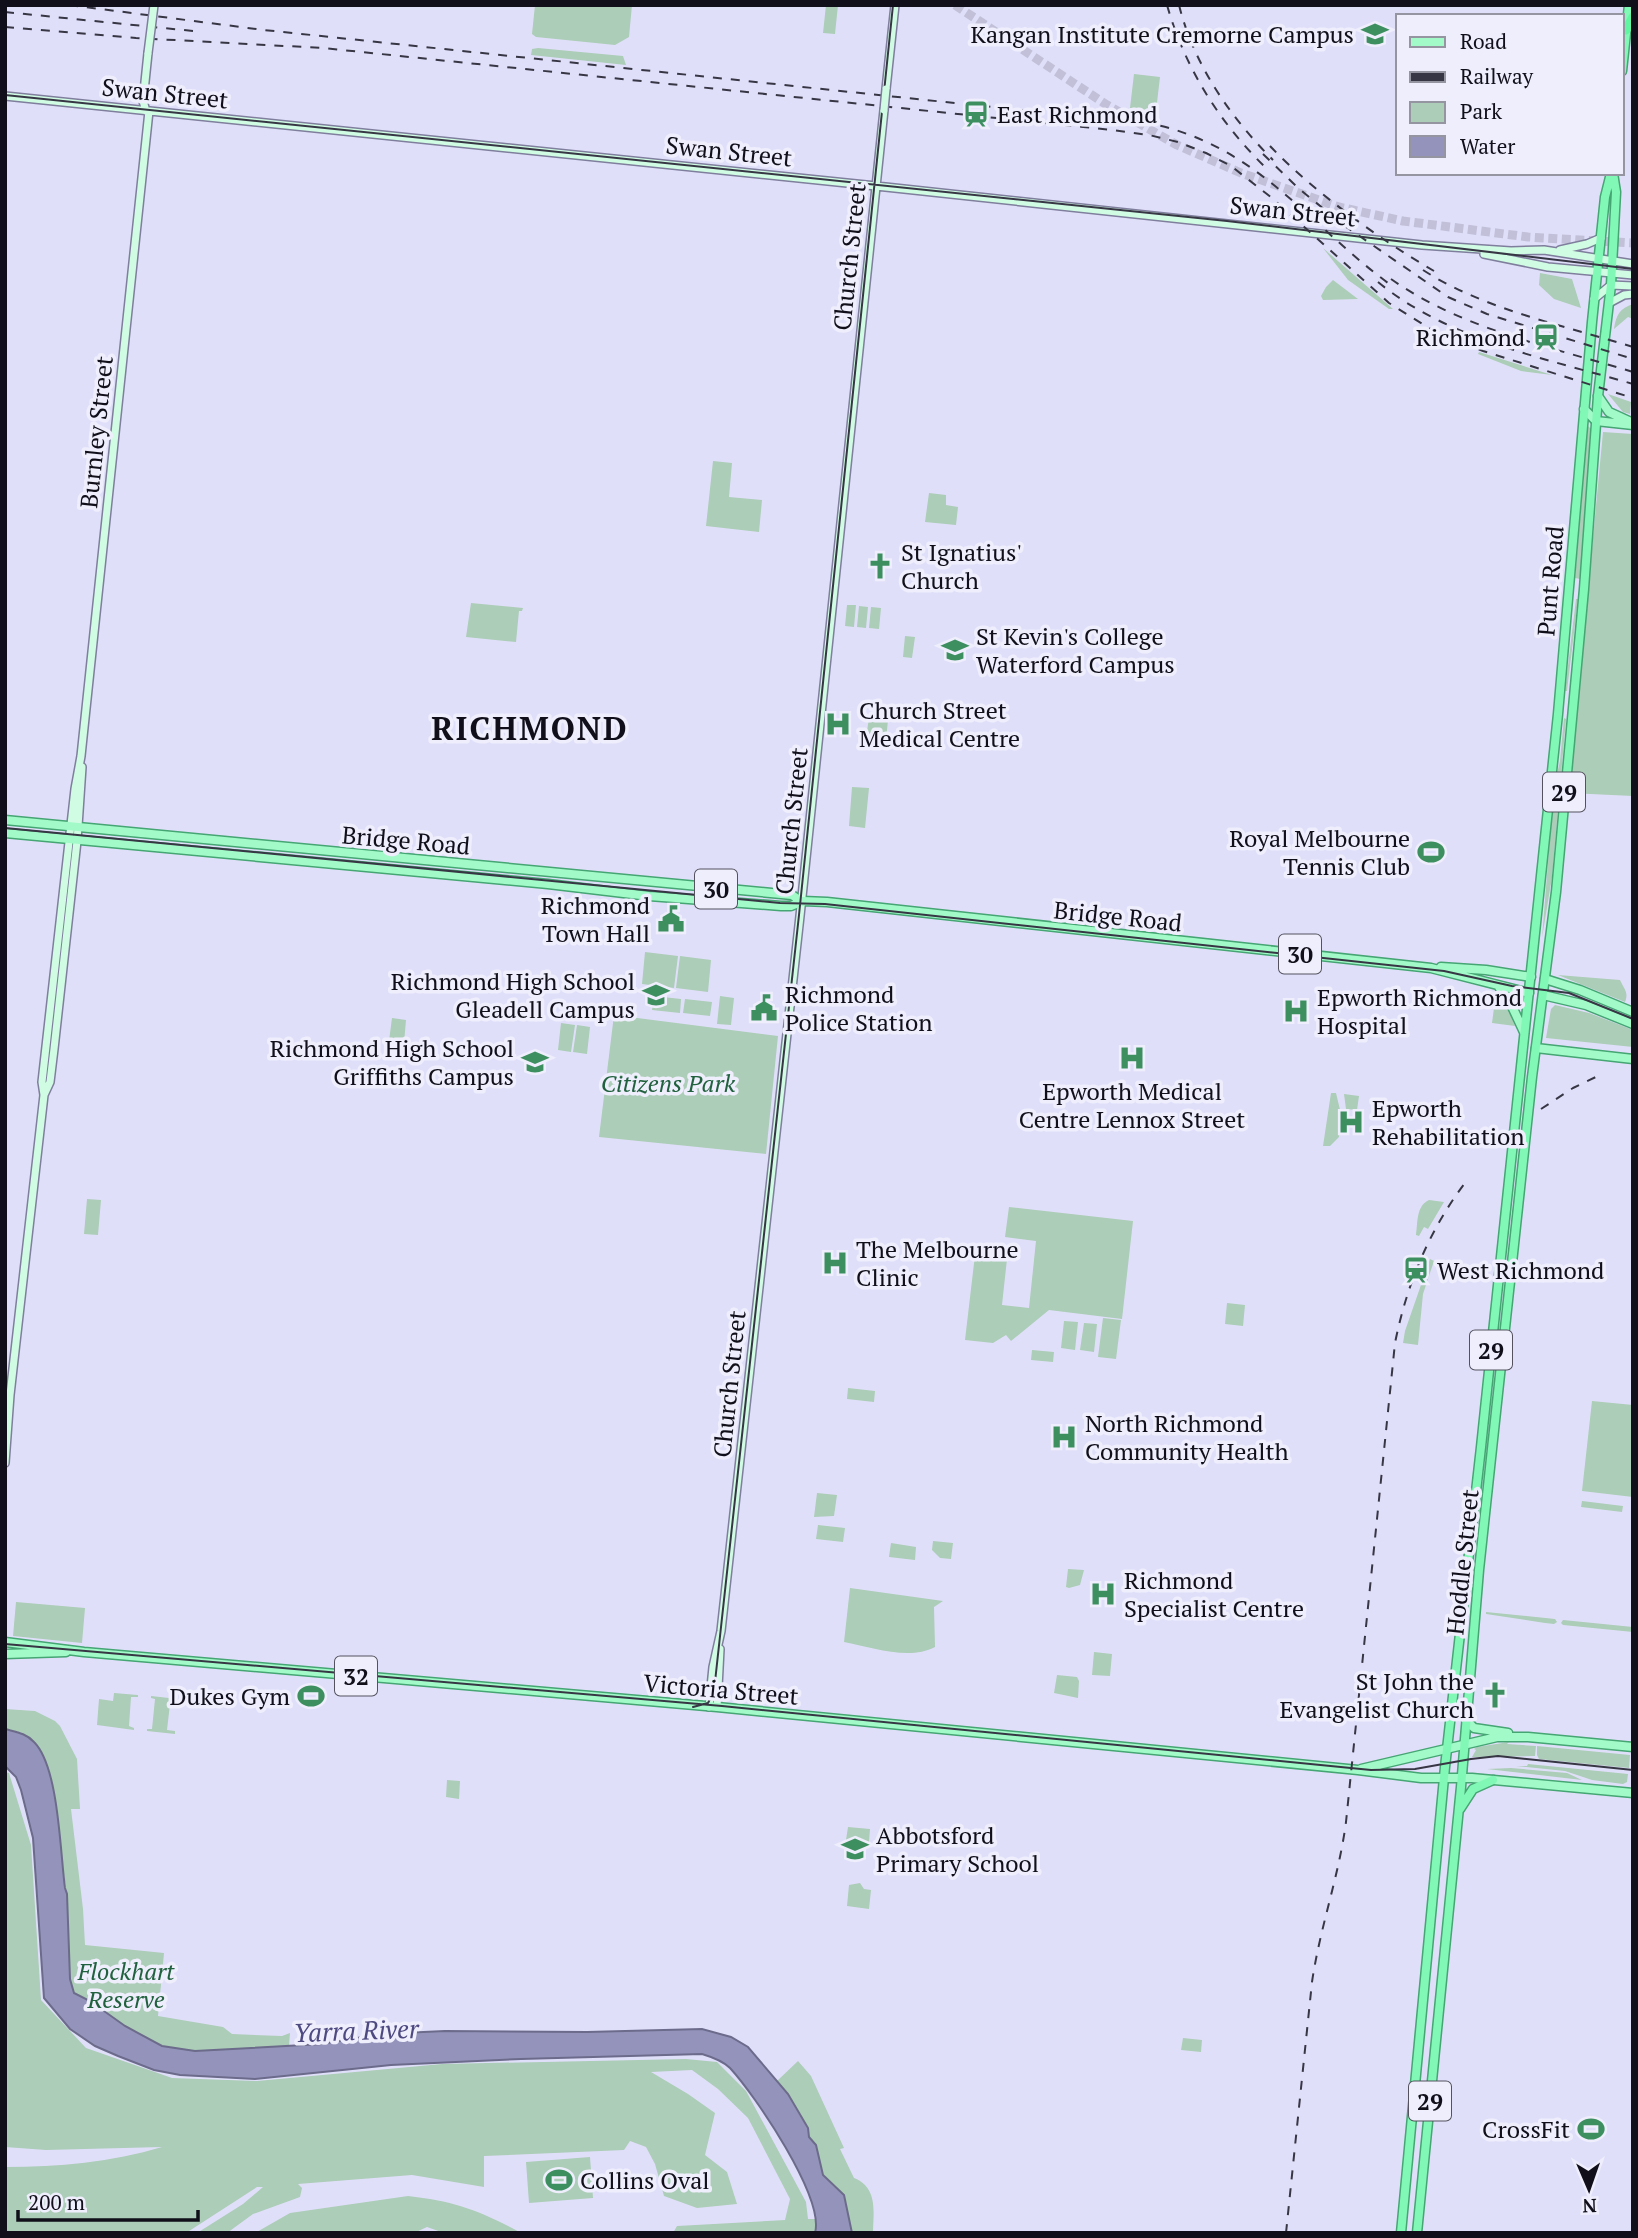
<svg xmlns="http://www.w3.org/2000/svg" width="1638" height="2238" font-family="'PT Serif',serif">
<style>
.green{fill:#accdb7}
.water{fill:#9493bb;stroke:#6c6b8b;stroke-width:2}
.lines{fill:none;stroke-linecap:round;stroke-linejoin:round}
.motorway-tunnel{stroke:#c1c0d8;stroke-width:9;stroke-dasharray:9 4.5;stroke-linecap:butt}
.secondary-casing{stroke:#7f7e9c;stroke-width:10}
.primary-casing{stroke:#45a573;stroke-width:11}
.trunk-casing{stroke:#45a573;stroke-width:11}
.motorway-casing{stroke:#45a573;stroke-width:12}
.secondary{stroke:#d0fce3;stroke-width:7}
.primary{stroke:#a1fac8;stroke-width:8}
.trunk{stroke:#82f8b6;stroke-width:8}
.motorway{stroke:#62f6a3;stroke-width:9}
.tram{stroke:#373644;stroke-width:2}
.rail{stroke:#373644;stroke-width:2;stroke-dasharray:9 9;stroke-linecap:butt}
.secondary-bridge-casing{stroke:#7f7e9c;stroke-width:10;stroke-linecap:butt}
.secondary-bridge{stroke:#d0fce3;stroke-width:7}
.labels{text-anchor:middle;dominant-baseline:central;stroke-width:7;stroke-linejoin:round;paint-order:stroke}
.shield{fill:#eeeefc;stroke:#53525e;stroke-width:2}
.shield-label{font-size:23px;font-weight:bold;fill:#100f1a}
.poi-label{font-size:24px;fill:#100f1a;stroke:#eeeefc;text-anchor:start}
.street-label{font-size:24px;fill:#100f1a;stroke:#eeeefc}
.park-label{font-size:24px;font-style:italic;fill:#21613e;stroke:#eeeefc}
.water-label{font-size:26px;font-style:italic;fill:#4e4980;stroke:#eeeefc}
.district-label{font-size:32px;font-weight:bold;letter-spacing:2px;fill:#100f1a;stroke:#eeeefc}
</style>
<rect width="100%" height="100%" fill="#e0dffa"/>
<!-- green -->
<path class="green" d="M535,5H632L629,37L615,45L536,37L532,34Z
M826,5H838L835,34L823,33Z
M538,48L623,56L626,65L531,55L532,49Z
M1134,74L1160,77L1156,111L1130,108Z
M1323,248L1393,309H1389L1348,280Z
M1540,273L1572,279L1581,308L1554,299L1539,285Z
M1333,280L1358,299L1323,300L1321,296L1326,287Z
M1633,304V319L1628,317L1614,329C1616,315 1620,308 1633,304Z
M1479,352L1552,375L1521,371L1478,354Z
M1608,394L1631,402L1630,414L1623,412Z
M1588,426L1591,429L1580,579L1575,578Z
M1603,432L1633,434V796L1569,793Z
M713,461L732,463L729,497L762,500L759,532L706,526Z
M929,493L946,495V505L958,507L956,525L925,522Z
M1576,599H1578L1567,691H1565Z
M471,603L523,608L522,611H519L516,642L466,637Z
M847,605H856L854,627L845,626Z
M859,606L868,607L866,628L857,627Z
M871,607L881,608L879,629L869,628Z
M905,636L915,637L912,658L903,657Z
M869,718L888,720L886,740L866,738Z
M1564,718L1566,719L1552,877L1542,938L1554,787L1560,761Z
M852,787L869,788L865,828L849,826Z
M645,952L678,956L674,988L642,984Z
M680,956L711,960L708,992L676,988Z
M1558,975L1620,980C1624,989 1629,992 1625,1002Z
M1483,992L1500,995L1503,997L1515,1026L1492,1023L1494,1008L1482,1007Z
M654,996L681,999L680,1013L652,1010Z
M720,996L734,998L731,1025L717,1024Z
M685,999L712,1002L710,1016L683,1013Z
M1555,1005L1589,1013L1633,1030V1047L1546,1038L1551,1009Z
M614,1015L778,1036L766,1154L599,1137Z
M392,1018L406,1020L404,1043L389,1041Z
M561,1023L575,1025L571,1052L558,1050Z
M577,1025L590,1027L587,1054L573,1052Z
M1331,1093H1336L1341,1114L1339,1137L1330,1146H1323Z
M1344,1094L1359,1096L1357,1110L1346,1109Z
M87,1199L101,1200L98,1235L84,1234Z
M1429,1200L1444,1202L1428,1229L1424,1227L1419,1236L1416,1235C1418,1222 1416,1206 1429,1200Z
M1009,1207L1133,1221L1122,1319L1049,1310L1011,1341L1006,1335L993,1343L965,1340L975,1255L1007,1259L1002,1305L1029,1308L1036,1241L1005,1237Z
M1430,1259L1434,1261L1423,1294L1418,1345L1403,1343L1405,1331Z
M1227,1303L1245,1305L1243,1326L1225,1324Z
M1103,1318L1121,1320L1116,1359L1098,1357Z
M1064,1321L1078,1322L1075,1350L1061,1348Z
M1084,1323L1097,1324L1094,1352L1080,1350Z
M1032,1350L1054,1352L1053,1362L1031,1360Z
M848,1388L875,1391L874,1402L847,1399Z
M1592,1401L1633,1405V1497L1582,1491Z
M817,1493L837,1495L834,1516L814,1517Z
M1582,1501L1623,1506L1622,1512L1581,1507Z
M818,1525L845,1528L843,1542L816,1539Z
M933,1541L953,1543L951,1559L940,1558L932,1550Z
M891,1543L916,1547L915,1560L889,1557Z
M1068,1569L1084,1570L1080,1585L1069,1588L1066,1587Z
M850,1588L943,1601L934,1607L935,1647C909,1661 871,1647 844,1642Z
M16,1602L85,1608L82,1643L13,1636Z
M1486,1612L1555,1619L1557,1622L1554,1624L1545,1623L1486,1614Z
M1563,1620L1633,1627V1632L1563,1625L1561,1623Z
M1094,1652L1112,1654L1110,1676L1092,1675Z
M1057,1675L1077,1677L1079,1681L1078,1698L1054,1693Z
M114,1693L138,1695V1697H131L129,1726L134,1728V1730L97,1725L99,1699L113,1701Z
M151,1696L178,1699L177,1703L170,1704L167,1730L175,1731V1734L147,1731V1729H152L155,1699L151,1698Z
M5,1709L35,1711L55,1721L60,1726L77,1759L80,1809H71L83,1909L85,1945L164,1953L158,2016L223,2027L232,2034L282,2036L290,2033L289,2046C249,2048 202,2058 163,2046C131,2036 104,2008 74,1993L70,1979L67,1894L58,1838L23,1733L5,1729Z
M1509,1742L1507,1744L1536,1746L1535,1756L1472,1757L1476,1750L1474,1749L1477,1747Z
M1537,1746L1630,1755L1629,1768L1539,1759L1537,1755Z
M1528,1764L1628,1774L1627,1782L1623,1784L1592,1780L1565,1771L1516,1766H1527Z
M1511,1768L1567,1773L1582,1780L1487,1769Z
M5,1772L9,1773L31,1845L41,2000L86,2048L172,2078L257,2081L442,2064L686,2059L717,2062L746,2091L806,2202L808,2219H816L815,2233H673L677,2226L785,2220L790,2199L748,2118L718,2089L692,2070L651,2072L688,2094L715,2113L705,2155L727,2172L737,2204L697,2208L664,2196L655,2164L646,2147L630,2141L624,2150L484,2156V2187L412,2175L298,2184L302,2188L300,2197L253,2214L227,2233H197L243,2204L263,2187H257L186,2233H5V2167C58,2167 112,2162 162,2147L46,2150L5,2147Z
M447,1780L460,1781L459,1799L446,1797Z
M848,1827L870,1829L869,1842L846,1840Z
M860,1883L864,1889L871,1890L869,1909L847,1906L849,1885Z
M1183,2038L1202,2040L1201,2052L1181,2050Z
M798,2061L811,2076L844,2148L840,2149L854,2178C879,2188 873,2214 873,2233H852L844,2195L823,2175L816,2145L809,2137L801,2115L777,2081Z
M590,2157L593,2198L529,2203L526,2162Z
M408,2196C454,2201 481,2211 521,2233H444L427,2227L414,2233H255L290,2213Z"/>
<!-- water -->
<path class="water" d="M5,1729C16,1732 26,1733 34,1742C59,1767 60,1852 65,1888L67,1894L70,1979L74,1993L90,2001L125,2026L162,2046L195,2051L322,2044L380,2034L445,2031L587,2032L702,2029L731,2037L748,2047L788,2094L808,2128L809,2137L816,2145L823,2175L844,2195L852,2233H815C825,2198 755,2095 730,2068C723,2061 712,2057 702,2054L521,2059L391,2065L255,2079L180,2075L154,2070L118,2056L95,2046L70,2029L44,1998L33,1838L21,1790L16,1777L5,1766Z"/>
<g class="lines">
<!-- motorway-tunnel -->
<path class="motorway-tunnel" d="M955,5L1107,105L1177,145L1241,173L1339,207L1403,221L1528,237L1633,243"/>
<!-- secondary casing -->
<g class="secondary-casing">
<path id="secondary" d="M886,89L895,5
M5,96L876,186L1422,245L1511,251L1544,250L1633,264
M146,111L143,101L148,53
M1560,250L1587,244L1601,238
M1484,254L1548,267L1633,275
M1594,299L1611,285L1633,286
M1609,303L1624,295L1633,294
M44,1095L50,1082L54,1049L77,841L82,767
M5,1463L10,1395L44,1095L42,1082L75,789L81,756L149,111
M709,1707L713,1667L721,1631L800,916L884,110
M717,1707L720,1649"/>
</g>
<!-- primary casing -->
<g class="primary-casing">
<path id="primary" d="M1598,396L1609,412L1633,423
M1584,409L1596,421L1633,425
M5,820L792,895L802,902
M5,833L548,884L649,896L781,906H791L803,901L827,902L1431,968L1529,993
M1441,967L1486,970L1531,977
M1545,979L1580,990L1633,1012
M1499,987L1509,1000L1524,1032
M1543,995L1586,1005L1633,1024
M1536,1048L1633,1059
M5,1642L84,1652L717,1707L1358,1770L1421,1778H1472L1633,1793
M5,1654L66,1652
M1466,1720L1474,1728L1508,1733
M1361,1769L1497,1737H1528L1633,1747"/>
</g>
<!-- trunk casing -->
<g class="trunk-casing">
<path id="trunk" d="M1622,71L1629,5
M1460,1809L1473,1789L1493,1780
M1401,2233L1445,1767L1481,1447L1558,714L1592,322L1605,197L1611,173
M1417,2233L1461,1787L1479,1570L1532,1077L1556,892L1584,589L1598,396L1611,285L1616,192L1613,173"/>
</g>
<!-- motorway casing -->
<g class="motorway-casing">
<path id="motorway" d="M1626,30L1633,17"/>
</g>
<!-- secondary -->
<use href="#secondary" class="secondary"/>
<!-- primary -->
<use href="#primary" class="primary"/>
<!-- trunk -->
<use href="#trunk" class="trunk"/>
<!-- motorway -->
<use href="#motorway" class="motorway"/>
<!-- tram -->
<path class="tram" d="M5,95L1227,221L1633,269
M5,828L780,903L825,904L1444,971L1512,986L1569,993L1633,1019
M5,1644L722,1706L1371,1770L1415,1769L1471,1759L1498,1756L1633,1770
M693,1707L708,1703L714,1691L799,915L893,5"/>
<!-- rail -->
<path class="rail" d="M69,5L264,30L1153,124C1258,147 1307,223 1388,283
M1167,5C1185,68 1219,122 1266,168
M1179,5C1194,65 1230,117 1273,160
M5,12L193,31
M5,27L136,38L323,48L1112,130L1149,135L1178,142L1206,153L1231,166L1272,198L1389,303L1437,333L1483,351L1633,398
M1270,146C1314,192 1379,239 1434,271
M1263,154L1297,187L1342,224L1448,297L1487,314L1633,359
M1423,270C1485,310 1563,325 1633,347
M1391,279C1462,329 1551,347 1633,372
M1378,282C1448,340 1548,359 1633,384
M1541,1109L1573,1088L1602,1074
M1286,2233L1312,1982C1320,1927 1339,1876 1346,1822L1395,1343C1407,1283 1430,1228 1468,1179"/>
<!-- secondary-bridge casing -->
<g class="secondary-bridge-casing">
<path id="secondary-bridge" d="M148,53L154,5
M884,110L886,89"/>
</g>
<!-- secondary-bridge -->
<use href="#secondary-bridge" class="secondary-bridge"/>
</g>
<!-- icons -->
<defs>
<g id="university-bare" transform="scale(2.1)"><path d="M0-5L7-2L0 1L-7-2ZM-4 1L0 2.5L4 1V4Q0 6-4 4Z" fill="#3d8f60" stroke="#eeeefc" stroke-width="2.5" paint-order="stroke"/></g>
<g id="station-bare" transform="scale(2.1)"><path d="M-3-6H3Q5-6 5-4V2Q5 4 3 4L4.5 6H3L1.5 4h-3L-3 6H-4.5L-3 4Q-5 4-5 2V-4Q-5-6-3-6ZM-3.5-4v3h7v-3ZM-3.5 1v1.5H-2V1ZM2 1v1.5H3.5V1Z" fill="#3d8f60" stroke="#eeeefc" stroke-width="2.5" paint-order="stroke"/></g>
<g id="church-bare" transform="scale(2.1)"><path d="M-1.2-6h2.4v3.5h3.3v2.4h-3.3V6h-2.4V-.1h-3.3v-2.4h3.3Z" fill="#3d8f60" stroke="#eeeefc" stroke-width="2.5" paint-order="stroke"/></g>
<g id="school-bare" transform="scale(2.1)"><path d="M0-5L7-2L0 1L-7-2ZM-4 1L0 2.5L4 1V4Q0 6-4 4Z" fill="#3d8f60" stroke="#eeeefc" stroke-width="2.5" paint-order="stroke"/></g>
<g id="hospital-bare" transform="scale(2.1)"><path d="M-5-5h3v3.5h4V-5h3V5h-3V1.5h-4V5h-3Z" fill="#3d8f60" stroke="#eeeefc" stroke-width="2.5" paint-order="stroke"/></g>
<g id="stadium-bare" transform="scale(2.1)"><path d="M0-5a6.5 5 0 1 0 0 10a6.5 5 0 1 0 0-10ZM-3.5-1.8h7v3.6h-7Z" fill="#3d8f60" stroke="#eeeefc" stroke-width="2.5" paint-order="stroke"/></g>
<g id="civic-bare" transform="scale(2.1)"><path d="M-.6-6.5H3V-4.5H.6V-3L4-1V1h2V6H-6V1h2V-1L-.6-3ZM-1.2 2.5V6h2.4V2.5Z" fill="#3d8f60" stroke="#eeeefc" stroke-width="2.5" paint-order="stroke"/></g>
</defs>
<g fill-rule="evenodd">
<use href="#university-bare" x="1375" y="34"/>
<use href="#station-bare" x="976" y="114"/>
<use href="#station-bare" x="1546" y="337"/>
<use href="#church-bare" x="880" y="566"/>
<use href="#school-bare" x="955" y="650"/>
<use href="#hospital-bare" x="838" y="724"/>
<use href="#stadium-bare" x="1431" y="852"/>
<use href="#civic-bare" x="671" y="919"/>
<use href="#school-bare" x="656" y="995"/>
<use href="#civic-bare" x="764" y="1008"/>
<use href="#hospital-bare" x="1296" y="1011"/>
<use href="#hospital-bare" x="1132" y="1058"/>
<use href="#school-bare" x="535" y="1062"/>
<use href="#hospital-bare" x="1351" y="1122"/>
<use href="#hospital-bare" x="835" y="1263"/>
<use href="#station-bare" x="1416" y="1270"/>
<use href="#hospital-bare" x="1064" y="1437"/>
<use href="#hospital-bare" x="1103" y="1594"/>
<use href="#church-bare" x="1495" y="1695"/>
<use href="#stadium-bare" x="311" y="1696"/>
<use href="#school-bare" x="855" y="1849"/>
<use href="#stadium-bare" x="1591" y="2129"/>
<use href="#stadium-bare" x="559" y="2180"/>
</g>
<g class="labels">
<!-- shield labels -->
<g class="shield">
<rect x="1543" y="772.5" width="42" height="39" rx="5"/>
<rect x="695" y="869.5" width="42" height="39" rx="5"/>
<rect x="1279" y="934.5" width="42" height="39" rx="5"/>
<rect x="1470" y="1330.5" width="42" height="39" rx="5"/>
<rect x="335" y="1656.5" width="42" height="39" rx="5"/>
<rect x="1409" y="2081.5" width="42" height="39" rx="5"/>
</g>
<g class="shield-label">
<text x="1564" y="792">29</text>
<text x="716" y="889">30</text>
<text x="1300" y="954">30</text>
<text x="1491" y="1350">29</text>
<text x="356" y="1676">32</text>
<text x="1430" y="2101">29</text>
</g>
<!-- poi labels -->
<g class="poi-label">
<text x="1354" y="34" text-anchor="end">Kangan Institute Cremorne Campus</text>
<text x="997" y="114">East Richmond</text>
<text x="1525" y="337" text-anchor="end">Richmond</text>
<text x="901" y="552">St Ignatius'<tspan x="901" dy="28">Church</tspan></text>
<text x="976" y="636">St Kevin's College<tspan x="976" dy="28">Waterford Campus</tspan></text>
<text x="859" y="710">Church Street<tspan x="859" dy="28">Medical Centre</tspan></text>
<text x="1410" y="838" text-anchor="end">Royal Melbourne<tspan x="1410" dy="28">Tennis Club</tspan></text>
<text x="650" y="905" text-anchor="end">Richmond<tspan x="650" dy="28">Town Hall</tspan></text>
<text x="635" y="981" text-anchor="end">Richmond High School<tspan x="635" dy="28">Gleadell Campus</tspan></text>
<text x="785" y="994">Richmond<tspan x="785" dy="28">Police Station</tspan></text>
<text x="1317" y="997">Epworth Richmond<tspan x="1317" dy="28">Hospital</tspan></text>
<text x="514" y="1048" text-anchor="end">Richmond High School<tspan x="514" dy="28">Griffiths Campus</tspan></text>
<text x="1132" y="1091" text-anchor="middle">Epworth Medical<tspan x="1132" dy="28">Centre Lennox Street</tspan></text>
<text x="1372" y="1108">Epworth<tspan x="1372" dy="28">Rehabilitation</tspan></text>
<text x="856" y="1249">The Melbourne<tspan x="856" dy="28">Clinic</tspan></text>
<text x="1437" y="1270">West Richmond</text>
<text x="1085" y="1423">North Richmond<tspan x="1085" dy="28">Community Health</tspan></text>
<text x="1124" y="1580">Richmond<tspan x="1124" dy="28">Specialist Centre</tspan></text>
<text x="1474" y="1681" text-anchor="end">St John the<tspan x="1474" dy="28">Evangelist Church</tspan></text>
<text x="290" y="1696" text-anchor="end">Dukes Gym</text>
<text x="876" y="1835">Abbotsford<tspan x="876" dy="28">Primary School</tspan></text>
<text x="1570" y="2129" text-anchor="end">CrossFit</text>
<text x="580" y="2180">Collins Oval</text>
</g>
<!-- street labels -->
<g class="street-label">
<text transform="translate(165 93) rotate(6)">Swan Street</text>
<text transform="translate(729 151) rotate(6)">Swan Street</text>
<text transform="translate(1293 211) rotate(6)">Swan Street</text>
<text transform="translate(849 257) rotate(-84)">Church Street</text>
<text transform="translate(96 432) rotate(-84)">Burnley Street</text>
<text transform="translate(1550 581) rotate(-85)">Punt Road</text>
<text transform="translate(791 821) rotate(-84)">Church Street</text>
<text transform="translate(406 840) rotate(5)">Bridge Road</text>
<text transform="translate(1118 916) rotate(6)">Bridge Road</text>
<text transform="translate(729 1384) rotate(-84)">Church Street</text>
<text transform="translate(1462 1562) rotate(-84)">Hoddle Street</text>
<text transform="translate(721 1689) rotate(5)">Victoria Street</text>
</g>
<!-- park labels -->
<g class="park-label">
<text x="668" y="1083">Citizens Park</text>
<text x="126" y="1971">Flockhart<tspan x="126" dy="28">Reserve</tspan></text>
</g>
<!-- water labels -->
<g class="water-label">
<text transform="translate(356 2030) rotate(-2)">Yarra River</text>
</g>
<!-- district labels -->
<g class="district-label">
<text x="530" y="728">RICHMOND</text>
</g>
</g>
<!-- border -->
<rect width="1638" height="2238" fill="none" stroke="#100f1a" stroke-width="14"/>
<!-- legend -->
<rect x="1396" y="14" width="228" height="161" fill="#eeeefc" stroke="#9595a2" stroke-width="2"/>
<rect x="1410" y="37" width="35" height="10" fill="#a1fac8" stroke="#9595a2" stroke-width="2"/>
<text x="1460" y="49" font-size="21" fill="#100f1a">Road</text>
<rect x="1410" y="72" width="35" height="10" fill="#373644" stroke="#9595a2" stroke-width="2"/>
<text x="1460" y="84" font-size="21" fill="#100f1a">Railway</text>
<rect x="1410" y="102" width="35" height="21" fill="#accdb7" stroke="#9595a2" stroke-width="2"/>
<text x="1460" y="119" font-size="21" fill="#100f1a">Park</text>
<rect x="1410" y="136" width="35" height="21" fill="#9493bb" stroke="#9595a2" stroke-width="2"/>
<text x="1460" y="154" font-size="21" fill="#100f1a">Water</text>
<!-- north arrow -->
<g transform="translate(1589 2189) rotate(178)" stroke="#eeeefc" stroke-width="5" paint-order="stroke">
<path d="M0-5L12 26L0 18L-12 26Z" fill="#100f1a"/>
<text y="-10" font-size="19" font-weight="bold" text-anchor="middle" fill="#100f1a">N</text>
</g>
<!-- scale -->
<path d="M18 2210v10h180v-10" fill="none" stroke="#100f1a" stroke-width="3.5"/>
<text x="28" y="2210" font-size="21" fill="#100f1a" stroke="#eeeefc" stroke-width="5" paint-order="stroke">200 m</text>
</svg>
